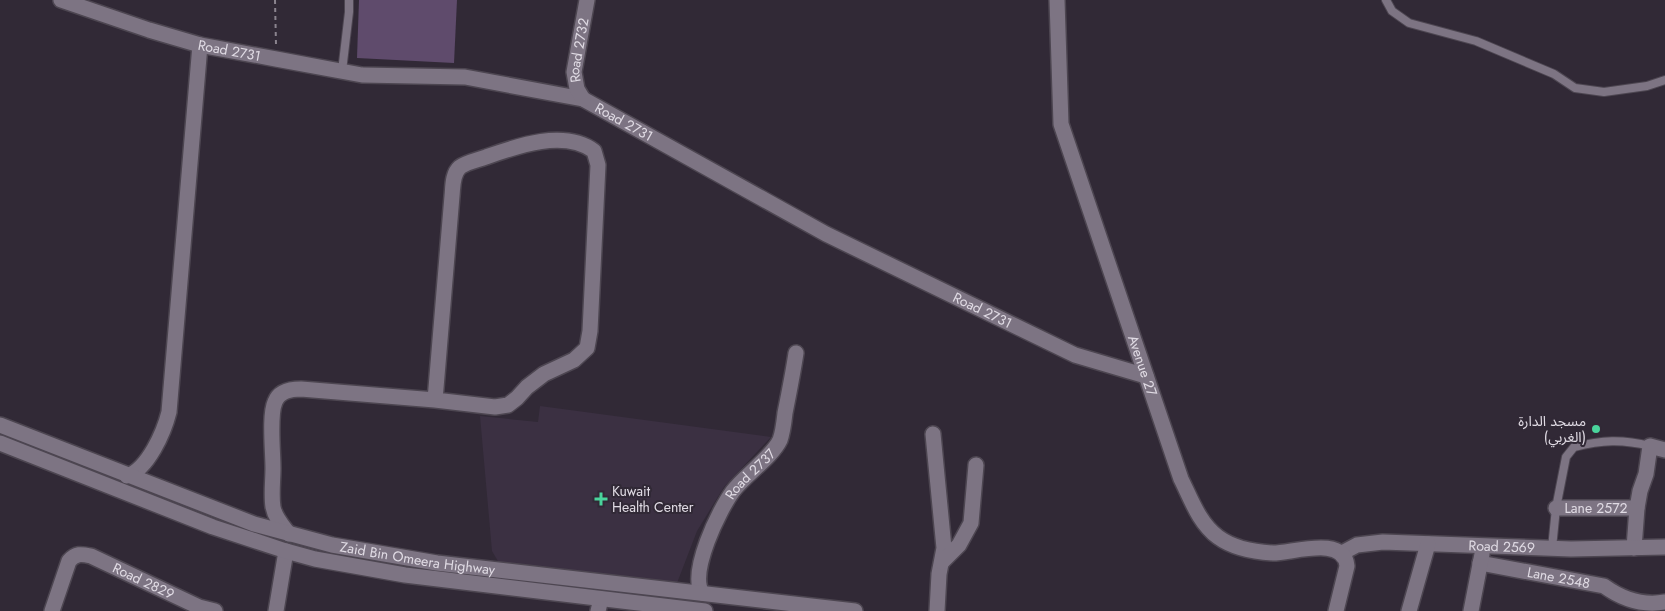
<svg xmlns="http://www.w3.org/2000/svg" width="1665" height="611" font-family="Jost,'Noto Sans Arabic',sans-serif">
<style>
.built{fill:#3b3042}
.green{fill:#5f4b6c}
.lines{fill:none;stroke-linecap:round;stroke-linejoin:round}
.lane-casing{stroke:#4d4651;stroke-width:10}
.street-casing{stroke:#4d4651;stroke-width:18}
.secondary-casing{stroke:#4d4651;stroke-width:18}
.path{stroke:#8b848f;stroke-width:2;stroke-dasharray:4 4;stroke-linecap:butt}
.lane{stroke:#7d7483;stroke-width:8}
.street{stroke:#7d7483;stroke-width:15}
.secondary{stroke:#7d7483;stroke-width:15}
.poi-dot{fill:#4ad49c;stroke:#312936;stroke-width:2}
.labels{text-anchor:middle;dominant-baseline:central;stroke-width:4;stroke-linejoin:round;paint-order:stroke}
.street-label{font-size:14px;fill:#e0dbe4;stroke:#312936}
.poi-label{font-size:14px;fill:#e0dbe4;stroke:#312936;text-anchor:end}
</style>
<rect width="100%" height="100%" fill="#312936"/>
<!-- built -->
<path class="built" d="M540,406L771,437L724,487L697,531L677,583L672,588L502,568L492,551L480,416L538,422Z"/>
<!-- green -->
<path class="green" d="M359,0H457L454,63L357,58Z"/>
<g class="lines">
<!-- lane casing -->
<g class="lane-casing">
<path id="lane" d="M1386,0L1392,11L1409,23L1476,41L1554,74L1575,88L1604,92L1647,86L1665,80
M342,71L349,12V0
M1552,548L1556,508L1566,457L1574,447C1602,440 1622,439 1650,446"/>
</g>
<!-- street casing -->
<g class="street-casing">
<g id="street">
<path id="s1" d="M61,0L149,30L200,45L276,59L362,75L465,77L583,99L826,234L1075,355L1146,376"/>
<path id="s2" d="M583,99L577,89L574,72L587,0"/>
<path d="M933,434L944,548L939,574L937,611"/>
<path d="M127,476C148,469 164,432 169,412L200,45"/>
<path id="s3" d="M1556,508H1637"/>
<path d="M289,534C283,526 275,518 273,507C271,495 273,481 273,468C273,452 269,415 275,402C279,391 291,389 301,389L435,400L495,407L508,405L517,398L527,387L544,374L574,360L587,348L590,331L598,165L594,151C564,129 517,146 486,157C478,160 467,162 460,167C452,174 453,187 452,196L435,400"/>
<path d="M1634,548L1637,508L1640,491L1646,474L1650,446L1665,450"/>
<path id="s4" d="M1342,553L1357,545L1383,542L1571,549L1665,547"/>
<path d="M942,562L959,545L971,523L976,465"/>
<path id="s5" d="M1480,563L1604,586C1622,599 1643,606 1665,602"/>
<path id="s6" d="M702,593C689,572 719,510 733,491C745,475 772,457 780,440C783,432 784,422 785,413C789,393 793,373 796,353"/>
<path id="s7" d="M52,611L69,561C76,553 81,554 91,556L199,607L215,611"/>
<path d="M276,611L286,551"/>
<path d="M598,611L601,599"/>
<path d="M1409,611L1428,544"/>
<path d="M1471,611L1482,554"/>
</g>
</g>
<!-- secondary casing -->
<g class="secondary-casing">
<g id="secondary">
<path id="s8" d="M1057,0L1061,124L1181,479C1191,499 1199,523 1218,537C1233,548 1254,552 1273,553C1293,553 1344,535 1347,566L1336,611"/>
<path id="s9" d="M0,425L254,524L332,545L437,563L855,611"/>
<path d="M0,443L213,527L286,551L315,559L405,575L705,611"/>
</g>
</g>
<!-- path -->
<path class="path" d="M275,0L276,45"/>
<!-- lane -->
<use href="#lane" class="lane"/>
<!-- street -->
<use href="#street" class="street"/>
<!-- secondary -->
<use href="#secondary" class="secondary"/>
</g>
<!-- markers -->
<g class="poi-dot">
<circle cx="1596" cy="429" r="5"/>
<path d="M598.5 491.5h5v5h5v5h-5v5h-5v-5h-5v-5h5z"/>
</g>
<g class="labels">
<!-- street labels -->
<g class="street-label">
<text stroke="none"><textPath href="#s1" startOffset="176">Road 2731</textPath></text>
<text stroke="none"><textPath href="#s2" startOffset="51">Road 2732</textPath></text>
<text stroke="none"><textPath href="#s1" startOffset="581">Road 2731</textPath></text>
<text stroke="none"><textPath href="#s1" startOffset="986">Road 2731</textPath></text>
<text stroke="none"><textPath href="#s8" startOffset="379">Avenue 27</textPath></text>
<text stroke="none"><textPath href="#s6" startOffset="134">Road 2737</textPath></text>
<text stroke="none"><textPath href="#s3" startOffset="40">Lane 2572</textPath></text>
<text stroke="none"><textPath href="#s4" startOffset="162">Road 2569</textPath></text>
<text stroke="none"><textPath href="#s9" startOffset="440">Zaid Bin Omeera Highway</textPath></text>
<text stroke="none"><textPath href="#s5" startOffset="80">Lane 2548</textPath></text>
<text stroke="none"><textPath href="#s7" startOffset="135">Road 2829</textPath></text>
</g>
<!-- poi labels -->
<g class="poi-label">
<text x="1586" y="421">مسجد الدارة<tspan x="1586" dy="16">(الغربي)</tspan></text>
<text x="612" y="491" text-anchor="start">Kuwait<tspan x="612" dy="16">Health Center</tspan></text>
</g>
</g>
</svg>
